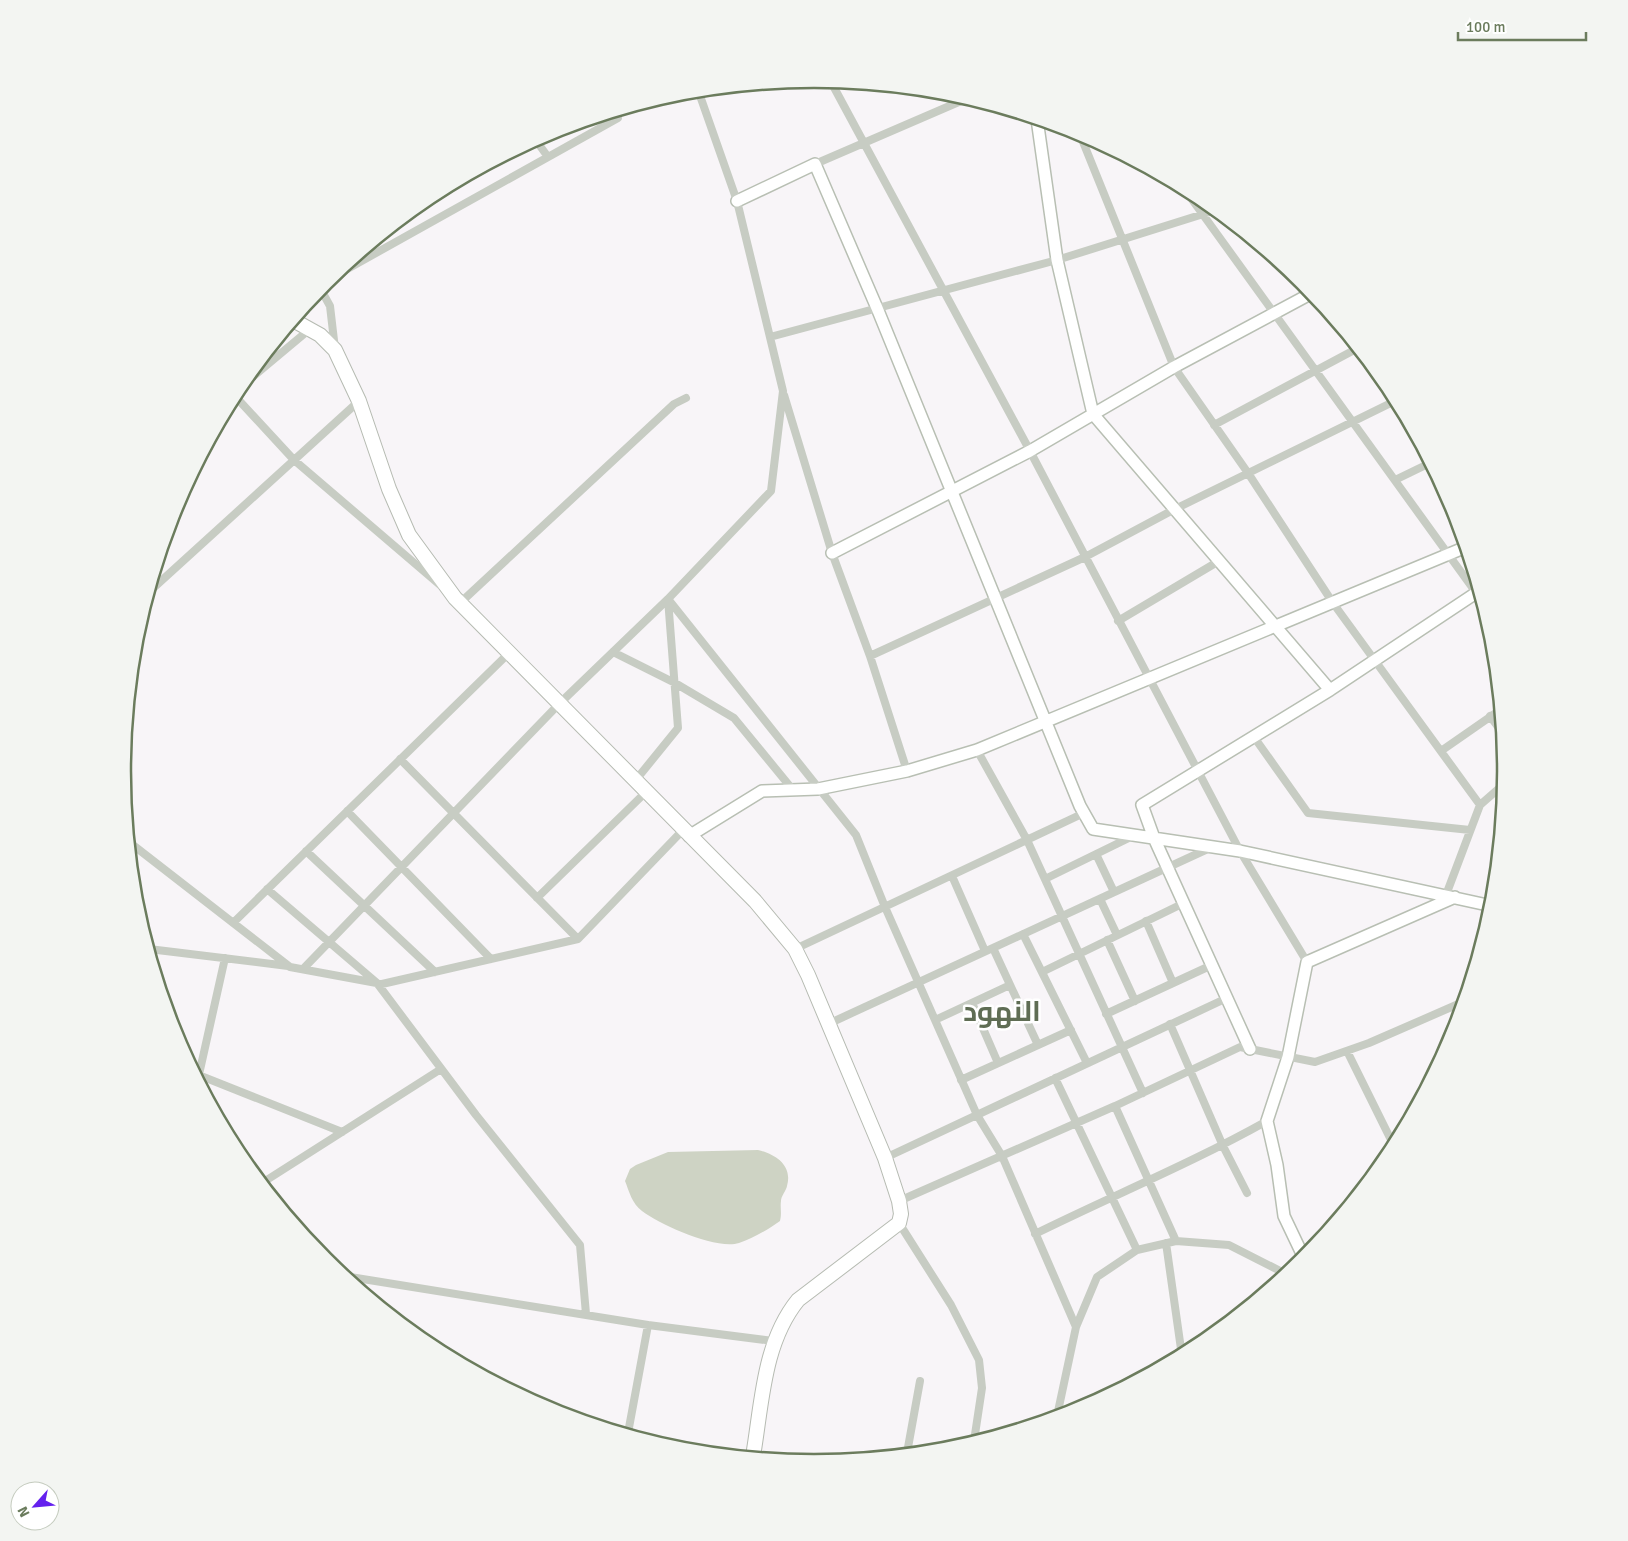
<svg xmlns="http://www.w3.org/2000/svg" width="1628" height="1541" font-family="Signika,Cairo,sans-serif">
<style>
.water{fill:#ced3c4}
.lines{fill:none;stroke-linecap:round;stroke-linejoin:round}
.secondary-casing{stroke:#b8bfb3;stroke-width:14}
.highway-casing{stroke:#b6bbb2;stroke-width:16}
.street{stroke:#c7ccc3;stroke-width:8}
.secondary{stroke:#fff;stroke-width:11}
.highway{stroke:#fff;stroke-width:14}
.labels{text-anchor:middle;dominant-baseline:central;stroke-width:5;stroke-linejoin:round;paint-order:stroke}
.town-label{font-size:28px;font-weight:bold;fill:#5f6d54;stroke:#fff}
.rim{fill:none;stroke:#6b7c5d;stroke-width:2.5}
</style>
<rect width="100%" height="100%" fill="#f8f5f8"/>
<!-- water -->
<path class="water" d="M758,1150C775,1154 793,1165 787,1186C786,1191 781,1196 781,1201C780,1208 782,1213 780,1221C769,1229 752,1239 739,1243C716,1250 661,1225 642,1211C632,1204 629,1191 625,1181L630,1169L636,1165L668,1152Z"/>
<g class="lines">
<!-- secondary casing -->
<g class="secondary-casing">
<path id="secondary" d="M1037,119L1057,260L1093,414L1330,690
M737,201L815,164L877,308L1080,806L1093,829L1240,851L1492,906
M832,553L1030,451L1174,367L1312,293
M689,836L762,791L818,789L907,771L977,750L1466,547
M1250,1049L1154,838L1142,805L1330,690L1479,591
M1304,1258L1284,1216L1277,1165L1267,1121L1288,1057L1307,962L1455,897"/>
</g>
<!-- highway casing -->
<g class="highway-casing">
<path id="highway" d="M293,320L320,335L335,350L359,401L389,489L409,535L455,598L755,901L795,949L808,975L885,1158L899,1201L901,1214L899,1223L798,1300C763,1343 762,1404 753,1456"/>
</g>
<!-- street -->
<path class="street" d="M830,80L1030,451L1240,851L1307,962
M1079,132L1174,367L1248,473L1333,603L1480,805
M535,139L548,157
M1084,143L1094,139
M815,164L968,98
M1183,187L1482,601
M324,282L618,118L616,111
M320,288L330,306L335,349
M770,337L1057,260L1216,210
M237,390L310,329
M234,395L294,460L440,585
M784,395L832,553L870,656L907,771
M1214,425L1358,348
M1395,480L1430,463
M149,592L359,401
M460,603L674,404L686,398
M1118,621L1219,561
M613,652L675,683L734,718L793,790
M870,656L1085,557L1175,509L1397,400
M1490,716L1502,732
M1254,737L1308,813L1470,830
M977,750L1027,840L1143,1093
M1441,751L1500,710
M400,759L578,939
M635,781L678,728L668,599L771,491L783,391L737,201L698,90
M347,811L491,959
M129,842L290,967L382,984L578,939L683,830
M306,851L435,972
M1096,854L1114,892
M952,876L985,951
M1045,879L1135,835
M267,889L377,983L476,1115L580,1245L586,1314
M1446,895L1480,805L1504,784
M537,898L646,792
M1100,899L1117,935
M1146,921L1173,983
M233,923L509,653
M1023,934L1087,1063
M1107,940L1135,1001
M993,948L1038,1045
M149,949L288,966
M795,949L1084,813
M303,969L559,704L668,599L856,835L885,907L977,1115L1002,1156L1076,1327
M1042,972L1184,903
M972,1003L998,1063
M1106,1014L1212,965
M935,1020L1010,985
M828,1024L1212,847
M1170,1024L1223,1146L1247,1193
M1347,1051L1394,1146
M196,1074L342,1132
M1055,1078L1137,1250
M198,1079L225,958
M961,1080L1071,1030
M1115,1106L1176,1241
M885,1158L1227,998
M262,1183L441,1069
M899,1201L1115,1106L1240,1047L1315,1062L1369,1043L1463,1002
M899,1223L951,1305L979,1360L982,1388L974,1441
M1035,1234C1112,1196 1192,1163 1267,1121
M1166,1243L1181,1349L1186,1352
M344,1276L648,1325L773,1341
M1057,1416L1076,1327L1097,1277L1137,1250L1176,1241L1229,1245L1286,1274
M628,1433L648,1325
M907,1453L920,1381"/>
<!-- secondary -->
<use href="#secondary" class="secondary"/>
<!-- highway -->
<use href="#highway" class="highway"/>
</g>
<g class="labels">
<!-- town labels -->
<g class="town-label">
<text x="1002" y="1012">النهود</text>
</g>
</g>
<!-- crop -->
<path d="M0 0H1628V1541H0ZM131 771a683 683 0 1 1 1366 0a683 683 0 1 1-1366 0Z" fill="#f3f5f2" fill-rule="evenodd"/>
<path class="rim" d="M131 771a683 683 0 1 1 1366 0a683 683 0 1 1-1366 0Z"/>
<!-- north arrow -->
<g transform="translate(35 1506) rotate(243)"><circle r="24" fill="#ffffff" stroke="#c4cbbe"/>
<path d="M0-4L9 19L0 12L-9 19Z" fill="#6420ee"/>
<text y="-8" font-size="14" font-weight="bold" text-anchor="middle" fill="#6b7c5d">N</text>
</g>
<!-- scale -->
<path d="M1458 32v8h128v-8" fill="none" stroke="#6b7c5d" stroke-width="2.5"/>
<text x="1466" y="32" font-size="15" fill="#6b7c5d" stroke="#ffffff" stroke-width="4" paint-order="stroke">100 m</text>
</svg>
